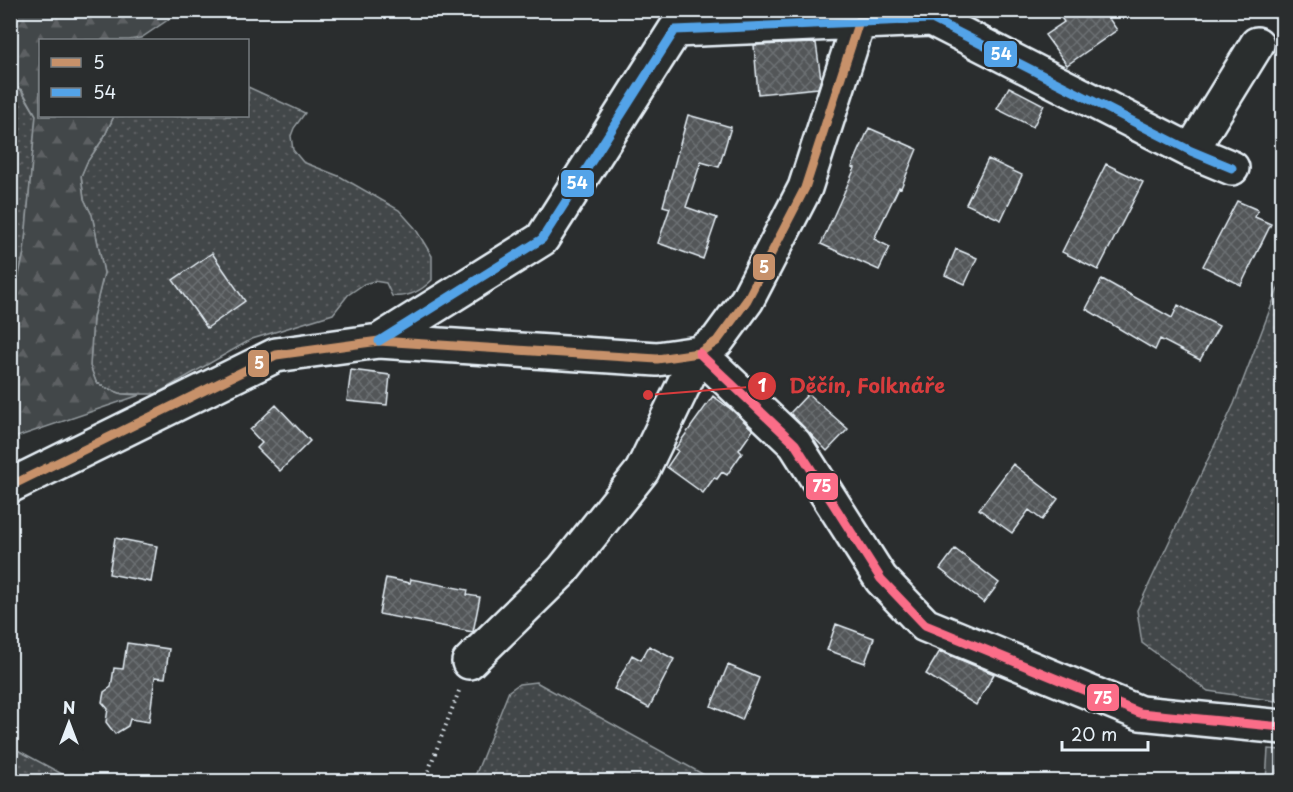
<svg xmlns="http://www.w3.org/2000/svg" width="1293" height="792" font-family="'Playpen Sans',sans-serif">
<style>
.grass{fill:url(#grass-dots);stroke:#959ca0;stroke-width:1.5}
.forest{fill:url(#forest-firs);stroke:#959ca0;stroke-width:1.5}
.building{fill:url(#building-cross-hatch);stroke:#e8f1f8;stroke-width:1.5}
.lines{fill:none;stroke-linecap:round;stroke-linejoin:round}
.minor-casing{stroke:#e8f1f8;stroke-width:38}
.path{stroke:#e8f1f8;stroke-width:4;stroke-dasharray:1.5 4.5;stroke-linecap:butt}
.minor{stroke:#2a2d2e;stroke-width:33}
.bus-1-casing{stroke:#2a2d2e;stroke-width:14}
.bus-2-casing{stroke:#2a2d2e;stroke-width:14}
.bus-3-casing{stroke:#2a2d2e;stroke-width:14}
.bus-1{stroke:#c7916a;stroke-width:9}
.bus-2{stroke:#53a3e8;stroke-width:9}
.bus-3{stroke:#fb6d88;stroke-width:9}
.leader{fill:none;stroke:#d83c3d;stroke-width:2}
.callout-dot{fill:#d83c3d;stroke:#2a2d2e;stroke-width:2}
.mark-label{font-size:18px;text-anchor:middle;font-weight:bold;fill:#fff}
.callout-label{font-size:20px;text-anchor:middle;font-weight:bold;fill:#d83c3d;stroke:#2a2d2e;stroke-width:4.5;stroke-linejoin:round;paint-order:stroke}
.line-badge{stroke:#2a2d2e;stroke-width:2}
.badge-label{font-size:16px;text-anchor:middle;font-weight:bold;fill:#fff}
</style>
<defs>
<pattern id="grass-dots" width="8" height="8" patternUnits="userSpaceOnUse" patternTransform="scale(1.5)"><rect width="8" height="8" fill="#424648"/><path d="M2 2h.1M6 6h.1" fill="none" stroke="#5d6163" stroke-width="1.8" stroke-linecap="round"/></pattern>
<pattern id="forest-firs" width="22" height="20" patternUnits="userSpaceOnUse" patternTransform="scale(1.5)"><rect width="22" height="20" fill="#424648"/><path d="M5 1l3.5 6h-7zM16 11l3.5 6h-7z" fill="#5d6163"/></pattern>
<pattern id="building-cross-hatch" width="8" height="8" patternUnits="userSpaceOnUse" patternTransform="scale(1.5)"><rect width="8" height="8" fill="#535759"/><path d="M0 0l8 8M0 8l8-8" fill="none" stroke="#6c7072"/></pattern>
</defs>
<rect width="100%" height="100%" fill="#2a2d2e"/>
<filter id="ink" filterUnits="userSpaceOnUse"><feTurbulence type="fractalNoise" baseFrequency=".0167" numOctaves="2"/><feDisplacementMap in="SourceGraphic" scale="12" xChannelSelector="R" yChannelSelector="G"/><feConvolveMatrix kernelMatrix="1 2 1 2 8 2 1 2 1" color-interpolation-filters="sRGB"/></filter>
<g filter="url(#ink)">
<!-- grass -->
<path class="grass" d="M11,84L21,90L36,115L24,253L11,309Z
M248,87L305,113L294,128L291,136L293,150L303,162L341,177L399,210L415,228L432,256V280C421,291 408,298 392,296L386,283L374,281L364,284L348,295L333,314L252,339L156,394H122L104,387L96,382L90,366L93,317L104,273L92,215L84,199L81,176L87,162L103,139L114,116H248Z
M1282,278V702L1208,691L1142,643L1137,610L1234,404Z
M536,682L715,781H473L509,691L519,684Z
M10,746L73,780L153,781H11Z"/>
<!-- forest -->
<path class="forest" d="M11,10L181,11L141,38L129,40H40V116H114L103,139L87,162L81,176L84,199L92,215L104,273L93,317L90,366L96,382L104,387L122,394L140,395L11,439V309L24,253L36,115L22,90L11,84Z
M1268,749L1282,750V781H1266Z"/>
<!-- building -->
<path class="building" d="M1056,10H1103L1117,30L1067,65L1045,35L1064,22Z
M816,43L821,79L818,88L758,94L754,45Z
M1009,87L1044,105L1033,127L997,109Z
M688,115L731,127L719,167L701,162L686,207L717,218L703,259L658,243L670,208L663,206Z
M869,128L917,149L901,188L899,187L874,239L890,247L879,270L821,244L855,168L852,167Z
M988,159L1022,175L1001,220L966,204Z
M1106,164L1143,182L1098,270L1062,252Z
M1237,201L1258,210L1255,217L1271,224L1241,285L1203,266Z
M956,249L977,258L965,284L945,275Z
M212,253L245,301L207,328L173,280Z
M1102,279L1172,318L1178,305L1219,326L1200,360L1160,339L1155,350L1086,309Z
M351,370L390,375L387,405L347,401Z
M808,394L848,429L827,451L790,413Z
M713,396L732,410L753,430L739,450L742,453L727,475L722,472L717,479L714,478L703,493L667,467L678,451L675,449Z
M276,405L310,441L280,471L257,448L262,443L250,430Z
M1013,464L1058,499L1042,520L1029,510L1012,533L979,509Z
M115,538L157,546L151,582L109,574Z
M955,549L999,583L984,603L940,569Z
M386,578L410,583L411,579L468,590L467,595L480,597L473,632L379,614Z
M836,624L874,638L865,663L827,650Z
M127,643L169,649L165,678L155,677L149,722L130,719L128,726L115,734L106,722L108,709L102,702L104,692L111,687L114,668L123,669Z
M649,646L674,659L649,708L614,689L632,655L641,660Z
M940,651L994,674L976,705L926,674Z
M728,665L759,678L742,720L711,706Z"/>
<g class="lines">
<!-- minor casing -->
<g class="minor-casing">
<path id="minor" d="M1191,151L1257,44
M379,341L542,239L675,30L932,19L1191,151L1232,168
M699,353L795,444L881,579L925,625L1140,713L1282,727
M10,486L276,355L379,341L657,359L699,353
M469,662L563,570L642,471L699,353L717,341L747,300L805,188L859,21L865,10"/>
</g>
<!-- path -->
<path class="path" d="M424,782L459,691"/>
<!-- minor -->
<use href="#minor" class="minor"/>
<!-- bus-1 casing -->
<g class="bus-1-casing">
<path id="bus-1" d="M10,486L276,355L379,341L657,359L699,353L717,341L747,300L805,188L859,21L865,10"/>
</g>
<!-- bus-2 casing -->
<g class="bus-2-casing">
<path id="bus-2" d="M379,341L542,239L675,30L932,19L1191,151L1232,168"/>
</g>
<!-- bus-3 casing -->
<g class="bus-3-casing">
<path id="bus-3" d="M699,353L795,444L881,579L925,625L1140,713L1282,727"/>
</g>
<!-- bus-1 -->
<use href="#bus-1" class="bus-1"/>
<!-- bus-2 -->
<use href="#bus-2" class="bus-2"/>
<!-- bus-3 -->
<use href="#bus-3" class="bus-3"/>
</g>
</g>
<!-- callouts -->
<path class="leader" d="M648 395L762 386"/>
<g class="callout-dot">
<circle cx="648" cy="395" r="6"/>
<circle cx="762" cy="386" r="15"/>
</g>
<g class="mark-label">
<text x="762" y="392">1</text>
</g>
<g class="callout-label">
<text x="867" y="393">Děčín, Folknáře</text>
</g>
<g class="line-badge">
<rect x="983" y="40" width="35" height="28" rx="6" fill="#53a3e8"/>
<rect x="560" y="169" width="35" height="29" rx="6" fill="#53a3e8"/>
<rect x="752" y="253" width="24" height="28" rx="6" fill="#c7916a"/>
<rect x="247" y="349" width="23" height="29" rx="6" fill="#c7916a"/>
<rect x="805" y="472" width="34" height="29" rx="6" fill="#fb6d88"/>
<rect x="1086" y="683" width="34" height="29" rx="6" fill="#fb6d88"/>
</g>
<g class="badge-label">
<text x="1001" y="60">54</text>
<text x="577" y="189">54</text>
<text x="764" y="273">5</text>
<text x="259" y="369">5</text>
<text x="822" y="492">75</text>
<text x="1103" y="704">75</text>
</g>
<!-- margin -->
<rect width="1293" height="792" fill="none" stroke="#2a2d2e" stroke-width="36"/>
<rect x="18" y="18" width="1257" height="756" fill="none" stroke="#e8f1f8" stroke-width="2" filter="url(#ink)"/>
<!-- legend -->
<rect x="39" y="39" width="210" height="78" fill="#2a2d2e" stroke="#767b7f" stroke-width="1.5"/>
<rect x="51" y="58" width="30" height="9" fill="#c7916a" stroke="#767b7f" stroke-width="1.5"/>
<text x="93" y="69" font-size="18" fill="#e8f1f8">5</text>
<rect x="51" y="88" width="30" height="9" fill="#53a3e8" stroke="#767b7f" stroke-width="1.5"/>
<text x="93" y="99" font-size="18" fill="#e8f1f8">54</text>
<!-- north arrow -->
<g transform="translate(69 723)" stroke="#2a2d2e" stroke-width="4.5" paint-order="stroke">
<path d="M0-4.5L10 22L0 15L-10 22Z" fill="#e8f1f8"/>
<text y="-9" font-size="16" font-weight="bold" text-anchor="middle" fill="#e8f1f8">N</text>
</g>
<!-- scale -->
<path d="M1062 741v9h86v-9" fill="none" stroke="#e8f1f8" stroke-width="3"/>
<text x="1071" y="741" font-size="18" fill="#e8f1f8" stroke="#2a2d2e" stroke-width="4.5" paint-order="stroke">20 m</text>
</svg>
